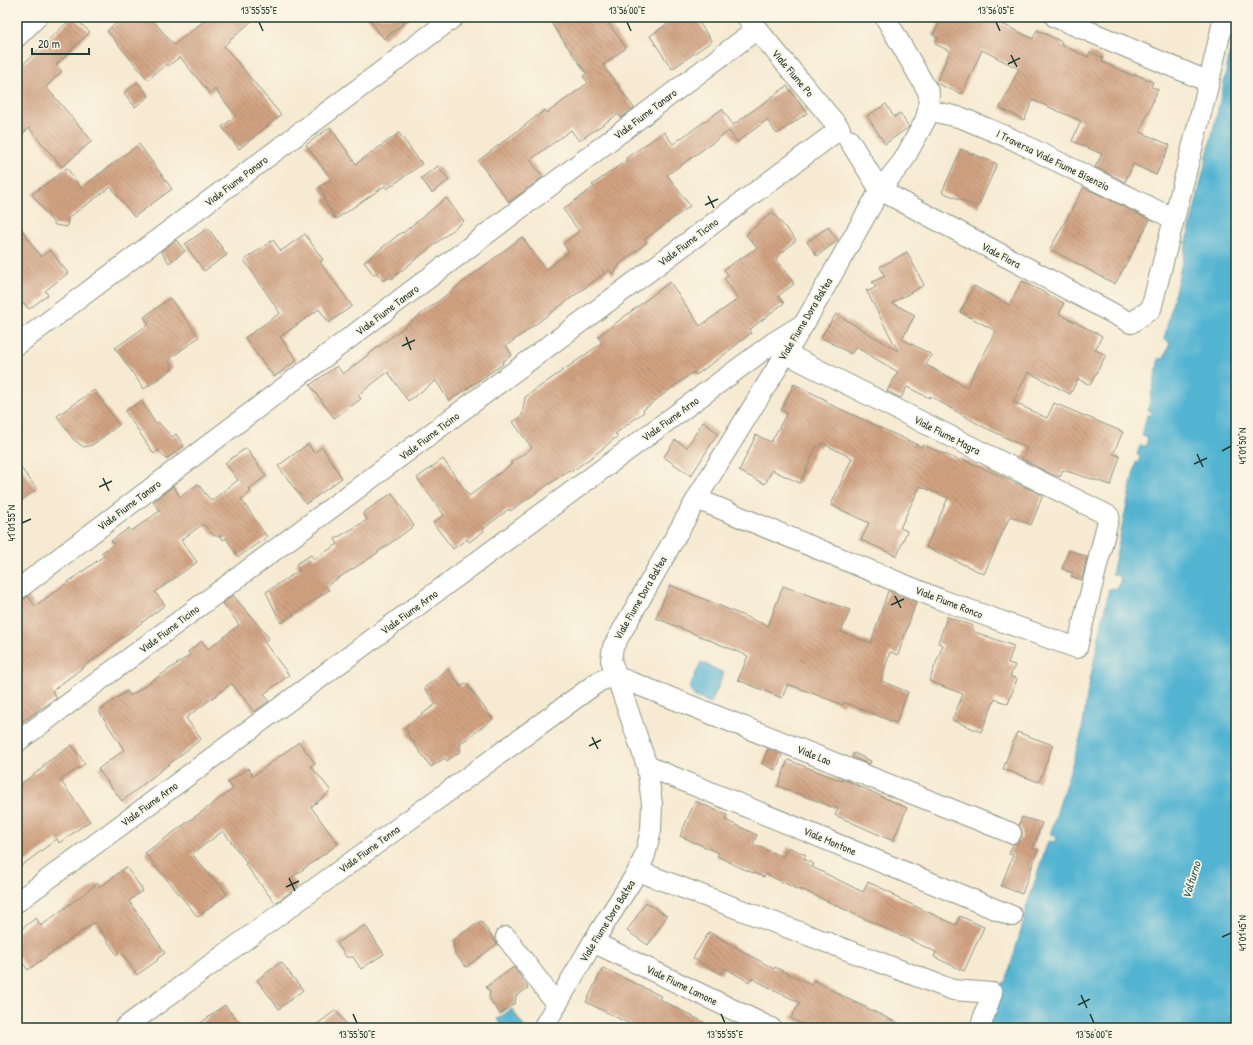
<svg xmlns="http://www.w3.org/2000/svg" width="1253" height="1045" font-family="'Patrick Hand',sans-serif">
<style>
.water{fill:#52b4d1;stroke:#387882}
.building{fill:url(#building-back-hatch)}
.lines{fill:none;stroke-linecap:round;stroke-linejoin:round}
.minor-casing{stroke:#8a9483;stroke-width:22}
.minor{stroke:#fff;stroke-width:20}
.ticks{fill:none;stroke:#1f3d34;stroke-width:1.5}
.labels{text-anchor:middle;dominant-baseline:central;stroke-width:3.5;stroke-linejoin:round;paint-order:stroke}
.street-label{font-size:11px;fill:#1f3d34;stroke:#fcf5e5}
.water-label{font-size:12px;font-style:italic;fill:#2c5b5b;stroke:#fcf5e5}
.neatline{fill:none;stroke:#1f3d34;stroke-width:1.5}
.ticks-label{font-size:10px;text-anchor:middle;fill:#1f3d34}
</style>
<defs>
<pattern id="building-back-hatch" width="6" height="6" patternUnits="userSpaceOnUse"><rect width="6" height="6" fill="#d1a382"/><path d="M-1 5l2 2M0 0l6 6M5-1l2 2" fill="none" stroke="#a9866b"/></pattern>
</defs>
<rect width="100%" height="100%" fill="#fcf5e5"/>
<filter id="ink" filterUnits="userSpaceOnUse"><feTurbulence type="fractalNoise" baseFrequency=".025" numOctaves="2"/><feDisplacementMap in="SourceGraphic" scale="8" xChannelSelector="R" yChannelSelector="G"/><feConvolveMatrix kernelMatrix="1 2 1 2 8 2 1 2 1" color-interpolation-filters="sRGB"/></filter>
<filter id="wash" filterUnits="userSpaceOnUse"><feTurbulence type="fractalNoise" baseFrequency=".012" numOctaves="4" result="noise"/><feDisplacementMap in="SourceGraphic" scale="16" xChannelSelector="R" yChannelSelector="G"/><feGaussianBlur stdDeviation="0.9" result="paint"/><feColorMatrix in="noise" values="0 0 0 0 0 0 0 0 0 0 0 0 0 0 0 0 0 1.4 0 .05"/><feComposite in="paint" operator="in"/></filter>
<g filter="url(#wash)">
<rect width="100%" height="100%" fill="#f6ead2"/>
<!-- water -->
<path class="water" d="M1236,22V1028H988L1002,983L1006,981L1025,917L1024,915L1048,841L1055,842L1057,837L1050,835L1082,732L1087,695L1109,589L1118,588L1121,577L1112,574L1136,462L1138,463L1140,456L1137,455L1140,446H1146L1148,437L1142,436L1147,415H1151L1152,411L1148,410L1159,358L1164,359L1170,343L1164,339L1223,88Z
M701,662L724,673L711,703L694,696L690,686Z
M512,1009L525,1028H503L497,1019Z"/>
<g id="blocks">
<!-- building -->
<path class="building" d="M73,17L90,32L56,65L62,71L46,87L92,141L62,167L29,128L17,139V70Z
M123,17H150L174,45L209,17H256L224,46L281,115L239,149L222,127L236,116L215,89L210,94L180,57L168,66L166,64L148,80L107,31Z
M367,17H412L384,39Z
M559,17H604L626,48L603,65L634,108L621,118L618,114L579,141L571,130L530,160L543,177L509,202L478,161L545,110L547,113L588,83L583,76L587,74L551,23Z
M677,17H695L712,41L672,69L650,36Z
M942,17H988L1033,39L1037,30L1062,42L1061,45L1088,57L1090,52L1103,58L1102,62L1134,76L1135,74L1153,82L1151,87L1158,89L1140,132L1170,145L1156,175L1133,164L1125,182L1095,167L1102,154L1072,141L1081,121L1033,100L1024,120L1000,108L1019,69L982,50L962,94L936,83L950,51L935,44L938,38L933,35Z
M138,82L149,96L135,107L124,93Z
M787,86L807,113L777,134L767,120L737,142L729,131L667,175L690,206L645,239L647,242L620,264L613,275L609,270L506,346L512,355L502,362L503,364L449,401L436,381L408,401L388,372L358,395L361,399L334,418L310,385L337,366L343,374L522,237L546,270L569,252L563,244L579,231L563,209L594,187L592,185L627,160L626,158L664,132L673,144L722,109L733,125Z
M886,104L894,117L900,113L909,127L885,144L867,116Z
M330,127L356,164L399,133L422,164L387,189L385,186L336,219L323,199L326,198L319,187L331,179L306,145Z
M139,144L172,189L134,217L111,187L68,218L67,227L55,225L32,194L67,168L81,188Z
M961,149L997,164L978,207L942,192Z
M438,166L449,180L432,193L421,178Z
M1084,187L1150,220L1115,284L1050,249Z
M446,198L464,221L391,279L389,277L383,281L377,273L374,275L364,262L402,232L403,233Z
M772,212L796,240L776,258L794,284L778,296L784,303L749,330L751,333L725,354L696,375L693,372L643,410L644,412L615,434L618,436L592,457L571,472L569,470L510,511L509,509L483,529L484,531L469,542L467,539L453,549L433,523L444,515L417,478L443,459L469,496L512,464L510,463L532,448L513,422L522,416L525,397L602,343L598,337L600,335L670,282L700,326L738,299L724,278L729,276L724,269L757,248L746,235Z
M17,223L41,257L50,250L68,273L45,291L48,295L29,309L24,303L17,309Z
M828,227L838,240L817,256L807,242Z
M208,228L227,255L204,271L185,244Z
M305,234L323,260L320,262L352,306L329,323L319,309L280,337L297,360L274,377L245,338L280,313L244,260L273,240L281,251Z
M176,240L185,251L169,263L161,251Z
M907,252L924,285L892,303L915,315L902,339L932,355L926,365L967,387L996,331L960,312L974,286L1009,305L1022,281L1064,303L1059,314L1102,336L1095,350L1106,355L1090,385L1078,379L1070,394L1028,372L1013,402L1047,418L1054,403L1123,432L1113,454L1120,456L1111,485L1063,470L1060,477L1051,474L1022,459L1027,448L980,425L930,396L929,398L907,387L901,398L887,391L898,372L856,347L851,354L821,337L836,314L898,351L866,290L869,291L876,287L872,282L885,276L880,267Z
M170,298L199,337L168,360L173,368L144,389L115,348L149,324L144,317Z
M794,384L826,400L825,402L922,447L923,445L961,461L962,459L1043,495L1031,525L1010,516L984,574L926,547L948,498L920,486L900,528L907,531L897,556L861,540L869,523L831,505L852,458L822,443L819,448L817,446L800,483L772,470L765,484L739,471L756,435L771,442L787,413L781,410Z
M94,390L119,425L92,445L84,447L73,439L57,416Z
M141,401L156,424L158,422L172,437L176,434L184,446L166,459L158,450L154,454L125,411Z
M703,422L718,433L691,476L664,457L675,440L687,447Z
M308,444L314,453L322,447L342,478L306,504L278,466Z
M246,448L266,476L249,489L251,492L241,499L267,537L238,557L226,538L223,540L220,536H215L203,524L181,540L197,562L155,592L165,605L52,691L57,698L17,725V604L28,596L35,606L104,556L101,553L114,544L111,541L129,528L131,531L160,511L153,502L173,486L180,497L198,484L211,501L238,480L225,463Z
M17,463L37,489L17,504Z
M392,493L414,526L370,558L326,586L329,590L281,623L266,592L300,570L296,564L311,555L314,559L338,544L335,539L367,520L363,513Z
M1069,550L1087,557L1082,580L1071,576L1073,573L1062,569Z
M670,585L768,626L783,586L850,610L841,632L871,643L888,591L916,602L898,655L890,652L881,681L908,692L896,723L844,702L843,705L788,684L782,698L738,680L748,656L656,618Z
M233,595L269,638L264,642L289,675L264,694L269,701L254,712L232,683L186,718L201,739L122,801L98,769L124,750L99,711L127,691L130,696L190,655L188,652L202,641L208,649L239,625L223,603Z
M947,617L973,626L972,631L1014,646L1008,663L1015,665L1010,676L1017,679L1008,704L995,699L981,732L952,720L963,694L929,681L943,645L938,643Z
M448,669L461,687L466,683L493,719L460,744L461,746L459,748L461,751L447,761L445,758L431,767L407,734L409,733L405,727L436,704L424,688Z
M1017,732L1053,745L1039,782L1003,769Z
M299,742L315,763L311,766L331,791L311,807L338,844L291,878L298,887L275,903L245,864L247,863L223,831L192,854L216,883L218,882L227,894L198,917L145,853L233,789L228,782L248,768L253,776Z
M72,745L85,764L60,780L90,821L59,843L57,839L17,869V787L44,767L43,765Z
M768,749L782,755L776,770L762,764Z
M854,753L871,761L870,764L852,758Z
M788,760L842,781L843,779L907,808L893,841L835,815L838,809L778,786Z
M695,801L727,815L725,820L757,835L753,844L783,857L788,847L806,855L804,859L814,864L812,867L863,892L868,882L894,894L893,896L956,925L960,916L984,927L964,971L934,957L936,952L801,889V891L766,874L764,877L741,868L717,856L719,853L680,836Z
M1022,817L1042,823L1033,848L1038,850L1022,894L1001,886L1013,855L1009,854L1013,844L1018,842L1022,837V831L1019,825Z
M126,867L143,890L129,901L165,953L157,959L158,960L137,975L121,952L117,955L95,922L28,970L17,955V932L36,918L41,926L98,883L100,887Z
M646,902L667,916L648,945L627,931Z
M481,921L497,944L466,967L455,954L453,940Z
M365,925L384,954L361,969L353,957H346L337,943Z
M709,932L774,969L775,967L811,985L814,980L846,998L908,1028H808L791,1018L800,1003L751,978L749,982L725,968L721,974L693,958Z
M281,962L303,990L279,1009L257,980Z
M514,967L528,988L516,996L515,1003L500,1014L489,998L490,992L486,987Z
M603,968L661,996L659,999L715,1028H638L586,1002Z
M225,1005L242,1028H194Z
M336,1010L349,1028H312Z"/>
</g>
</g>
<g filter="url(#ink)">
<use href="#blocks" fill-opacity="0" stroke="#8a9483" stroke-width="1"/>
<g class="lines">
<!-- minor casing -->
<g class="minor-casing">
<path id="minor" d="M1055,17L1209,82
M17,37L37,17
M928,110L962,118L1012,139L1174,219
M849,140L880,190
M880,190L1131,323L1151,309L1209,82L1224,17
M17,345L454,17
M697,499L939,599L1077,648L1109,516L785,353
M17,590L757,29
M17,742L840,129L747,17
M647,766L1012,916
M638,871L953,990L992,993L980,1028
M17,902L774,342L800,326
M506,937L557,1005
M593,942L771,1028
M124,1028L598,682C616,673 623,680 641,686L1011,833
M543,1028L593,942L638,871L645,855L651,830L652,804L647,766L611,660L613,647L703,488L804,324L880,190L903,161L925,121L928,110L929,93L885,17"/>
</g>
<!-- minor -->
<use href="#minor" class="minor"/>
</g>
</g>
<!-- ticks -->
<path class="ticks" d="M259,22L263,31M627,22L631,31M996,22L1000,31M1011,55L1017,67M1008,64L1020,58M708,196L714,208M705,205L718,199M406,337L411,350M402,346L415,340M1222,451L1231,446M1197,454L1203,467M1194,464L1207,458M103,478L109,491M99,487L112,481M22,523L31,519M895,596L901,608M891,605L904,599M592,737L598,749M589,746L601,740M289,878L295,891M286,887L299,881M1222,937L1231,933M1081,995L1087,1008M1078,1005L1090,999M353,1014L357,1023M721,1014L725,1023M1090,1014L1094,1023"/>
<g class="labels">
<!-- street labels -->
<g class="street-label">
<text transform="translate(793 73) rotate(50)">Viale Fiume Po</text>
<text transform="translate(645 114) rotate(-37)">Viale Fiume Tanaro</text>
<text transform="translate(1053 160) rotate(26)">I Traversa Viale Fiume Bisenzio</text>
<text transform="translate(236 181) rotate(-37)">Viale Fiume Panaro</text>
<text transform="translate(688 242) rotate(-37)">Viale Fiume Ticino</text>
<text transform="translate(1001 255) rotate(28)">Viale Fiora</text>
<text transform="translate(387 310) rotate(-37)">Viale Fiume Tanaro</text>
<text transform="translate(805 319) rotate(-59)">Viale Fiume Dora Baltea</text>
<text transform="translate(670 419) rotate(-36)">Viale Fiume Arno</text>
<text transform="translate(947 435) rotate(27)">Viale Fiume Magra</text>
<text transform="translate(429 436) rotate(-37)">Viale Fiume Ticino</text>
<text transform="translate(129 505) rotate(-37)">Viale Fiume Tanaro</text>
<text transform="translate(640 598) rotate(-60)">Viale Fiume Dora Baltea</text>
<text transform="translate(949 602) rotate(21)">Viale Fiume Ronco</text>
<text transform="translate(409 612) rotate(-36)">Viale Fiume Arno</text>
<text transform="translate(169 629) rotate(-37)">Viale Fiume Ticino</text>
<text transform="translate(814 755) rotate(22)">Viale Lao</text>
<text transform="translate(149 804) rotate(-36)">Viale Fiume Arno</text>
<text transform="translate(830 841) rotate(23)">Viale Montone</text>
<text transform="translate(369 849) rotate(-36)">Viale Fiume Tenna</text>
<text transform="translate(607 921) rotate(-58)">Viale Fiume Dora Baltea</text>
<text transform="translate(682 985) rotate(26)">Viale Fiume Lamone</text>
</g>
<!-- water labels -->
<g class="water-label">
<text transform="translate(1191 880) rotate(-73)">Volturno</text>
</g>
</g>
<!-- margin -->
<rect width="1253" height="1045" fill="none" stroke="#fcf5e5" stroke-width="44"/>
<!-- scale -->
<path d="M32 48v6h57v-6" fill="none" stroke="#1f3d34" stroke-width="2"/>
<text x="38" y="48" font-size="12" fill="#1f3d34" stroke="#fcf5e5" stroke-width="3" paint-order="stroke">20 m</text>
<rect x="22" y="22" width="1209" height="1001" class="neatline"/>
<g class="ticks-label">
<text x="259" y="14">13°55'55"E</text>
<text x="627" y="14">13°56'00"E</text>
<text x="996" y="14">13°56'05"E</text>
<text transform="translate(1242 446) rotate(-90)" y="4">41°01'50"N</text>
<text transform="translate(11 523) rotate(-90)" y="4">41°01'55"N</text>
<text transform="translate(1242 933) rotate(-90)" y="4">41°01'45"N</text>
<text x="357" y="1038">13°55'50"E</text>
<text x="725" y="1038">13°55'55"E</text>
<text x="1094" y="1038">13°56'00"E</text>
</g>
</svg>
